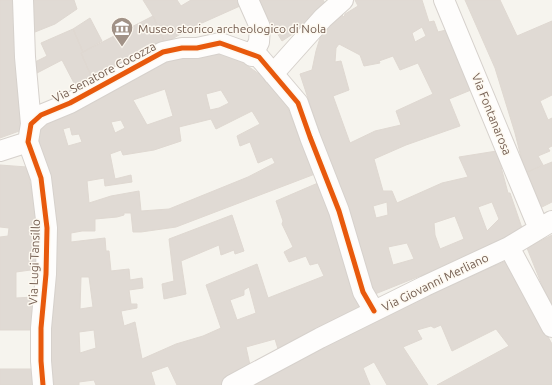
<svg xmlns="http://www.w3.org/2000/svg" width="552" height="385" font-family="Ubuntu,sans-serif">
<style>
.building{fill:#e0dad4;stroke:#dfd8d1;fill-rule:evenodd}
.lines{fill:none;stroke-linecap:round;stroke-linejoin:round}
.minor-casing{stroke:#d6d1cc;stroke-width:22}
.minor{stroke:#fefdfc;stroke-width:20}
.cycleway-casing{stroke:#fdf9f1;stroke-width:8}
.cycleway{stroke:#e8590c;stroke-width:5}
.labels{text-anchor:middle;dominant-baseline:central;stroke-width:3;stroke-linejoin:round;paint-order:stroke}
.poi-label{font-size:12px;fill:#735d50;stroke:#fdf9f1;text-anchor:start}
.street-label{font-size:12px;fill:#735d50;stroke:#fdf9f1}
</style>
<rect width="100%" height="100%" fill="#f6f4ee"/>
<!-- building -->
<path class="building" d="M0,0H15L22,130L0,138Z
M29,0H74L77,9L55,24L30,34Z
M143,0H177L181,6L191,0H236L240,6L193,27L165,43L153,16Z
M257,0H323L328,8L314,20L282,41Z
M355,0H422L429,22L434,21L438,32L446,30L471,90L449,99L460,126L406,145L374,159L383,191H392L397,203L442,183L468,177L459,157L503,150L507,165L501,167L508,193H510L523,231L482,253L425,274L375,294L343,198L332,171L300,74L312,70L316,51L323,28L338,11L344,17L345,14L358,6ZM422,27L426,36L415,42L412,33ZM339,44L360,55L364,66L380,63L379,61L393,56L400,70L418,63L433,94L396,111L401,125L375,131L350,143L333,96L349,90L341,61L335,62L336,48ZM387,202L388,215L376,218L373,206ZM492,202L499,219L487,231L478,207ZM455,216L464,239L440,249L435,235L434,223ZM407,243L414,259L393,265L388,247Z
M465,0H500L517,36L552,21V95L540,101L548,120L552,118V146L548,148L550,151L538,156L543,165L525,173L515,133L495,68Z
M153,16L165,43L92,78L81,53Z
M90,18L102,41L83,52L73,29Z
M73,29L83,52L81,53L92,78L76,87L62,60L37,73L33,63L47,56L41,43Z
M214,49L236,58L265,78L284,99L315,174L176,227L141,232H133L131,213H124V215L117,217L95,219V231H82L71,233V242L105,238L106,251H109L111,271L129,269L130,280L142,278L143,288L129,290L131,304H137V308L121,311L124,326L135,322L142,359L176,344L203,336L221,328L206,285L257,264L268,298L324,276L318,263L310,265L306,256L289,262L284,252L293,247L282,224L283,221L276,201L318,183L363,309L294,342L278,349L275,339L246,347L250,365L221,385H177L168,366L151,372L155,385H96L94,380L79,382V385H54L49,346V331L53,311L55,290L51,192L33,129L158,57ZM165,89L173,116L147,125L133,100ZM221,90L229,103L219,108L210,110L206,94ZM252,111L260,124L237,136L240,146L250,142L258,163L272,157L275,163L248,177L169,209L141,211L139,191L111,196L89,203L87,181L104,178L105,186L132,182L131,175L115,179L110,154L121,150L123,155L154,150L181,141L179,127L211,119L216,129ZM121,120L125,128L115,133L111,122ZM70,127L72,135L79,134L82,142L68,146L63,129ZM81,277H89L93,307L80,309ZM249,287L256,313L237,320L230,300L244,295V290ZM94,330L96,348L80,353L79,332Z
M552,162V202L540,208L525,173Z
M0,165L27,167L37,217L38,269L16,272V298L34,297L32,330H0V237L8,236L9,228L0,227Z
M232,215L244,251L235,254L234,250L221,255L219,245L181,261L186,294L164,299L162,284L174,281L169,239Z
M552,235V310L527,248Z
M506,261L552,344V385H437L509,346L496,329L452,351L441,325L434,328L431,326L417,330L422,339L403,347L428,385H387L374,362L363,368L370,385H249L379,316Z
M0,369H34L36,385H0Z"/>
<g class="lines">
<!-- minor casing -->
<g class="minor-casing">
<path id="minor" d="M23,0L25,57L31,124
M248,0L260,27L259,42L252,56
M444,0L539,229
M273,74L323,18L343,0
M0,151L28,142
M509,247L552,327
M43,385L41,361V328L46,274L47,228L41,178L28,142L31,124L41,115L70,103L163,52L182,48H197L220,43L259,57L298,103L310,137L339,211L363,292L374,311
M232,385L320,338L425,286L509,247L552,221"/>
</g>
<!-- minor -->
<use href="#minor" class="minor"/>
<!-- cycleway casing -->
<g class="cycleway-casing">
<path id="cycleway" d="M43,385L41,361V328L46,274L47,228L41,178L28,142L31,124L41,115L70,103L163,52L182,48H197L220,43L259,57L298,103L310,137L339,211L363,292L374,311"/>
</g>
<!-- cycleway -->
<use href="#cycleway" class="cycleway"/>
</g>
<!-- icons -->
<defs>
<g id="museum-pin" transform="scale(1.15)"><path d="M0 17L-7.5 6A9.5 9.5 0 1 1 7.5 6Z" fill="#a19287" stroke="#fdf9f1"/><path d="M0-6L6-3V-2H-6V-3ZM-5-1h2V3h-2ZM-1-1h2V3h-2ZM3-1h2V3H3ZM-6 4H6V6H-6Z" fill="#fff"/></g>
</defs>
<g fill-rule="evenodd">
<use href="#museum-pin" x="122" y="28"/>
</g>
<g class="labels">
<!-- poi labels -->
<g class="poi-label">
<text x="138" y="28">Museo storico archeologico di Nola</text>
</g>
<!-- street labels -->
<g class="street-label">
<text transform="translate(104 72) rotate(-28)">Via Senatore Cocozza</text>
<text transform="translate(492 114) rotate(68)">Via Fontanarosa</text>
<text transform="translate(34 262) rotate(-88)">Via Lugi Tansillo</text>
<text transform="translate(435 282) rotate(-26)">Via Giovanni Merliano</text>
</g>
</g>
</svg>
